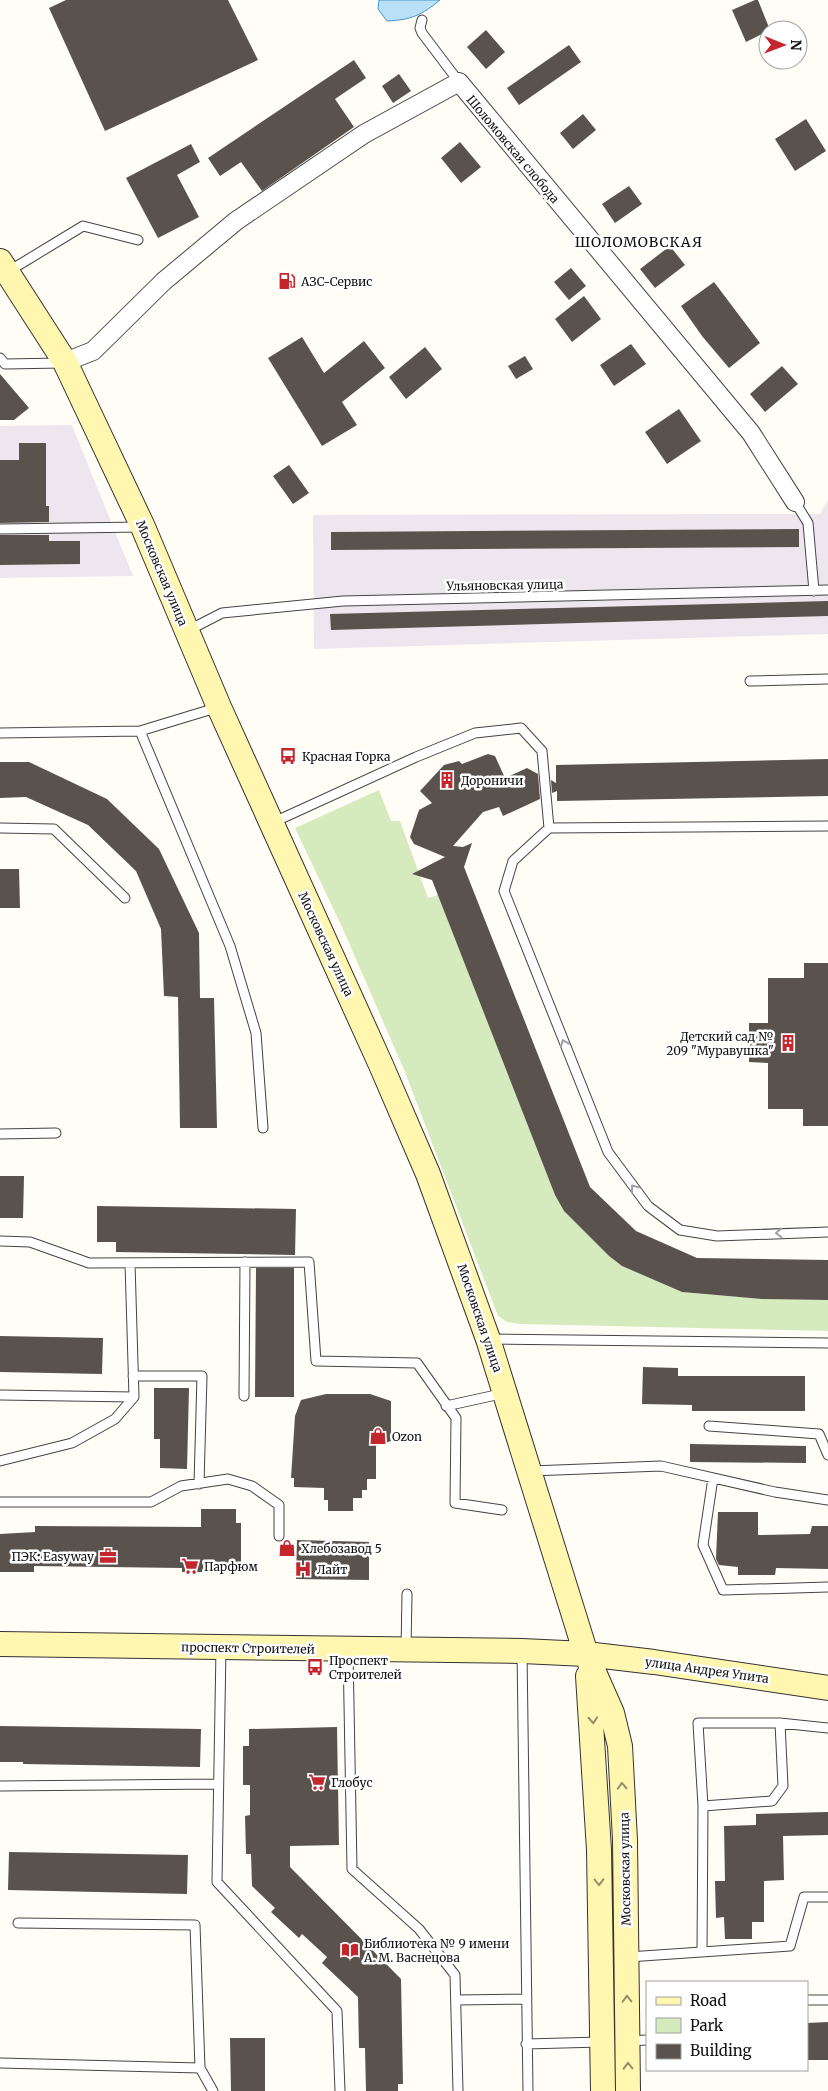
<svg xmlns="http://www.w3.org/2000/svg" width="828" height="2091" font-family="Merriweather,serif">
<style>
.industrial{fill:#eee6ef}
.green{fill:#d5ebbd}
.water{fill:#b9e0f7;stroke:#3f96cf}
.building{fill:#5a524d}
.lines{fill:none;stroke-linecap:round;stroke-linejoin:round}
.service-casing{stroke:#444;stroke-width:11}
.minor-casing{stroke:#444;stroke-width:20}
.secondary-casing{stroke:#333;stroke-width:26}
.service{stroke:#fff;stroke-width:9}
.minor{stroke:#fff;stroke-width:18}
.secondary{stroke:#fff6b0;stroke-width:24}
.oneway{stroke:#a0a0a0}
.oneway2{stroke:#948f68}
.labels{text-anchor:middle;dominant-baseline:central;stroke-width:5;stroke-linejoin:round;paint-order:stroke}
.street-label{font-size:12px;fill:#111;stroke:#fff}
.poi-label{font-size:12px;fill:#111;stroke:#fff;text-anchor:start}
.neighbourhood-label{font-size:14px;letter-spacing:1px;fill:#111;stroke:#fff}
</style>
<rect width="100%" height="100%" fill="#fffdf5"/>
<!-- industrial -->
<path class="industrial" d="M72,425L133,576L0,578V426Z
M828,500V634L314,649L313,515L820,514Z"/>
<!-- green -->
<path class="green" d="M379,790L391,821H400L428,898L438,895L555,1195L564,1211L609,1256L622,1266L682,1292L762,1299L828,1300V1331L521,1324L507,1322L498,1316L405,1072L342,927L295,828Z"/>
<!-- water -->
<path class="water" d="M379,0H440C422,15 411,20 387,21L378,9Z"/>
<!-- building -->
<path class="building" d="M66,0H228L258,60L105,131L49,8Z
M755,0H758L770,30L746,42L732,10Z
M486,30L505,52L486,69L467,47Z
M569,45L581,62L519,105L507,88Z
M354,60L366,78L335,99L354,127L262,191L241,162L220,176L208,158Z
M399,74L411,91L393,103L382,86Z
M583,114L596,130L573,149L560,133Z
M806,119L826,151L795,171L775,139Z
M460,142L481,167L461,183L441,158Z
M191,144L200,162L177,175L199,217L158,238L126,178Z
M629,186L642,204L615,223L602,204Z
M670,246L685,265L655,288L640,269Z
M571,268L586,286L569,300L554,282Z
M714,282L760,343L729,368L702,336L681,306Z
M584,296L601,319L572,342L555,319Z
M302,337L324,373L364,341L385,368L342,402L357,425L322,446L268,358Z
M631,344L646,364L614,386L600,365Z
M425,347L442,369L406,399L389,377Z
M525,356L533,369L516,379L508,366Z
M782,366L798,384L765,412L750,394Z
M0,374L29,408L14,420H0Z
M679,409L701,441L667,464L645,432Z
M19,443H46V506H49V522L0,523V460H19Z
M289,465L309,493L293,504L273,476Z
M799,529V547L331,550V532Z
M0,535H49V541H80V564L0,565Z
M828,601V616L331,630L330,614Z
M488,754L495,756L505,778L527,768L538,774L540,799L503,816L499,807L483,812L453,846L463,847L472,843L464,867L590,1187L636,1231L697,1258L828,1260V1300L762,1299L682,1292L622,1266L609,1256L564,1211L555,1195L432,880L412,874L445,857L414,844L410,837L419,810L432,803L420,791L444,765L459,761L462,764Z
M828,759V796L557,801V791L552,793L551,780L556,783V765Z
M0,762H29L107,799L159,849L199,933L200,998H214L217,1128H180L178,997L164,996L161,929L136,871L88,825L26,797L0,798Z
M0,869H19L20,908H0Z
M804,963H828V1126H803V1109H768V1063L749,1062V1023H768V978H804Z
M0,1176H24L23,1218H0Z
M97,1206L296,1209L295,1255L116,1252V1242H97Z
M256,1268H294V1397H255Z
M0,1336L103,1338L102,1374L0,1372Z
M643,1367L678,1368V1376H805V1411H692V1405L642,1404Z
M154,1388H189L187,1469L160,1468V1439H154Z
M326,1394H370L391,1401V1441L376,1446V1479H367V1490H362V1498H353V1511H328V1500H324V1488L294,1487V1478H291L295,1416L301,1400Z
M690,1444L806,1446V1463L690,1462Z
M201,1509H236V1523H241V1565H221V1572H182V1568L34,1566V1572H0V1534L35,1532V1526L201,1527Z
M718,1512H758V1535L810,1534L812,1526H828V1569L776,1568L775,1575H738V1567L719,1565L716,1559Z
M297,1540L369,1542V1580L296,1579Z
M0,1726L201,1729L200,1767L23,1764V1762H0Z
M337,1727L339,1845L290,1846V1867L401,1979L403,2084H398V2091H366L365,2048H359L358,1997L322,1963L327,1957L302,1934L299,1938L271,1912L275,1908L252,1886L251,1854H246L245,1816L250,1815V1785H243V1746H249V1729Z
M828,1812V1835L783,1836L784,1880L764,1881V1922H752V1939H725L724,1917L716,1918L715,1881H725L724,1826L756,1825V1814Z
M9,1852L188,1855L187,1894L8,1890Z
M828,2022V2060H807V2023Z
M230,2038H265V2091H231Z"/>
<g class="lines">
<!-- service casing -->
<g class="service-casing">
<path id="service" d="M422,20L420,28L422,33L459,82
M9,271L83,226L138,240
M0,358L5,364L62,363
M795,502L808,523L814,591
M0,529L142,527
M187,631L222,613L343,601L828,590
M750,681L828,679
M140,731L230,946L256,1033L263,1128
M0,733L140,731L219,707
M274,822L416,757L475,733L521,728L542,751L549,828
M828,826L549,828L513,861L504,891L608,1152L648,1206L680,1230L717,1236L828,1232
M0,828L54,829L125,898
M0,1134L56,1133
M0,1241L30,1242L89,1263L309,1262L316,1361L417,1363L456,1418L455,1503L502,1510
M488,1339L828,1343
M133,1376H202L199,1484
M0,1395L134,1397
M244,1396L245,1262
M446,1406L505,1393
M709,1426L819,1434L828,1455
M0,1461L72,1443L115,1419L134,1397L130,1263
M531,1471L661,1466L775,1492L828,1500
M713,1478L703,1545L723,1590L828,1587
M0,1502H151L181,1486L228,1479L252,1486L279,1505V1536
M221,1648L217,1882L337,2011L340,2091
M348,1649L352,1869L419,1929L455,1975L458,2091
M406,1649L407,1594
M522,1651L528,2091
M0,1786L217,1784
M703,1806L772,1801L783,1786L780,1723
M18,1923L195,1925L200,2068L213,2091
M702,1951L703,1806L698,1723H780L828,1728
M628,1957L790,1946L804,1897H828
M457,2000L526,1999
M807,2000H828
M628,2041L647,2040
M526,2044L601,2042
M0,2063L200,2068"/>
</g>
<!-- minor casing -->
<g class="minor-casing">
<path id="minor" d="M65,362L93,351L164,281L236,221L364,134L459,82L751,433L795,502"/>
</g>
<!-- secondary casing -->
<g class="secondary-casing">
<path id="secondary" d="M0,261L65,362L143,527L219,707L381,1065L428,1174L488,1339L586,1654L612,1713L620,1746L625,1840L628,2091
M0,1644L522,1651L586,1654L654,1662L828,1688
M588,1676L599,1850L603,2091"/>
</g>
<!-- service -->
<use href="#service" class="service"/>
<!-- minor -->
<use href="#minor" class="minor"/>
<!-- secondary -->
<use href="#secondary" class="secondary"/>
</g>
<!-- one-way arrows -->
<defs><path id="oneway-chevron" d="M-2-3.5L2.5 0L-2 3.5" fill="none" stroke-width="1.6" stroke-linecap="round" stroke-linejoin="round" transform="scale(1.25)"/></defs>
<g class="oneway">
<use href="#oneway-chevron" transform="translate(564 1043) rotate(-112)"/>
<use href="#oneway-chevron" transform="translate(634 1188) rotate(-127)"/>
<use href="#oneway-chevron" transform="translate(779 1233) rotate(179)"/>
</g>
<g class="oneway2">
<use href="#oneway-chevron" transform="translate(593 1720) rotate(87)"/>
<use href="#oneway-chevron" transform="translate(622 1786) rotate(-93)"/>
<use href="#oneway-chevron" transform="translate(599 1882) rotate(89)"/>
<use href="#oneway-chevron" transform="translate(627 1999) rotate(-91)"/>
<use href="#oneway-chevron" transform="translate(628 2066) rotate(-91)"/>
</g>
<!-- icons -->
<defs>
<g id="fuel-bare" transform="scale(1.35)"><path d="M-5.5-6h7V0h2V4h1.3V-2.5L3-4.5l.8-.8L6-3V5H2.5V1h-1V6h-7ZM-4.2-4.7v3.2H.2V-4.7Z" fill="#c4262e" stroke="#fff" stroke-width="2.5" paint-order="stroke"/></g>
<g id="bus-bare" transform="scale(1.35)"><path d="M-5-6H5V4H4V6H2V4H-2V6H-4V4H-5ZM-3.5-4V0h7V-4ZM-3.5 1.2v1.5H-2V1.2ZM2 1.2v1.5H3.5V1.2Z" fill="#c4262e" stroke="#fff" stroke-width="2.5" paint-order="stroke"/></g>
<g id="building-bare" transform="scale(1.35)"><path d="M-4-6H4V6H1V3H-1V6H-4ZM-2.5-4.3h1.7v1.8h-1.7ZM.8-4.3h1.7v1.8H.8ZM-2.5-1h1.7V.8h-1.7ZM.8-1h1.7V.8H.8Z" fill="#c4262e" stroke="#fff" stroke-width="2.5" paint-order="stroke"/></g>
<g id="shop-bare" transform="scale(1.35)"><path d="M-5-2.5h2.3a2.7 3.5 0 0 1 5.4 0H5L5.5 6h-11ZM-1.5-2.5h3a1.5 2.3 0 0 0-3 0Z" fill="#c4262e" stroke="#fff" stroke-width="2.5" paint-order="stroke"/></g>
<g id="office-bare" transform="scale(1.35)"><path d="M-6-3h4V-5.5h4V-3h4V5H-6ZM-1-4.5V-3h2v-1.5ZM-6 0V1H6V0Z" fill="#c4262e" stroke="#fff" stroke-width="2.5" paint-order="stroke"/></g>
<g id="supermarket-bare" transform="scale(1.35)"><path d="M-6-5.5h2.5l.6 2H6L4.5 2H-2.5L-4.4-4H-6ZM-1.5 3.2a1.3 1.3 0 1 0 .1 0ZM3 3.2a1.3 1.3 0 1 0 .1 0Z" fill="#c4262e" stroke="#fff" stroke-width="2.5" paint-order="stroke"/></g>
<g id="hospital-bare" transform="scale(1.35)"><path d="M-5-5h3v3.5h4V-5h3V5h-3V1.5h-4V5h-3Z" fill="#c4262e" stroke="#fff" stroke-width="2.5" paint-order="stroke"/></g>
<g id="library-bare" transform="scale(1.35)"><path d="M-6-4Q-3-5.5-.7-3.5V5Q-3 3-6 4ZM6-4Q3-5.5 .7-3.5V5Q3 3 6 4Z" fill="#c4262e" stroke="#fff" stroke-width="2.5" paint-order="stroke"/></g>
</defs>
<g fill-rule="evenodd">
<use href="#fuel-bare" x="287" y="281"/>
<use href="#bus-bare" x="288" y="756"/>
<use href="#building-bare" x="447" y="780"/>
<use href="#building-bare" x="788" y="1043"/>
<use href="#shop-bare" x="378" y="1436"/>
<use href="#shop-bare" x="287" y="1548"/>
<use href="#office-bare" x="108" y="1556"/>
<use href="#supermarket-bare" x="190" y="1566"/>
<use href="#hospital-bare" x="303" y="1569"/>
<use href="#bus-bare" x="315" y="1667"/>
<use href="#supermarket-bare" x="317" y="1782"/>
<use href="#library-bare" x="350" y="1950"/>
</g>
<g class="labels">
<!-- street labels -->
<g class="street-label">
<text transform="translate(513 149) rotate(50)">Шоломовская слобода</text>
<text transform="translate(162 573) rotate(67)">Московская улица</text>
<text transform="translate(505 585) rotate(-1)">Ульяновская улица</text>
<text transform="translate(326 944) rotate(65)">Московская улица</text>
<text transform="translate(480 1318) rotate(71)">Московская улица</text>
<text transform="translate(248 1648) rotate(1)">проспект Строителей</text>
<text transform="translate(707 1670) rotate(8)">улица Андрея Упита</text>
<text transform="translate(625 1869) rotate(-91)">Московская улица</text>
</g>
<!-- poi labels -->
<g class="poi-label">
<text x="301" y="281">АЗС-Сервис</text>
<text x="302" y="756">Красная Горка</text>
<text x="461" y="780">Дороничи</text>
<text x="774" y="1036" text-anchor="end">Детский сад №<tspan x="774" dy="14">209 "Муравушка"</tspan></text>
<text x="392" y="1436">Ozon</text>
<text x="301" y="1548">Хлебозавод 5</text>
<text x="94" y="1556" text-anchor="end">ПЭК: Easyway</text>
<text x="204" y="1566">Парфюм</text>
<text x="317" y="1569">Лайт</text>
<text x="329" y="1660">Проспект<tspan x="329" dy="14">Строителей</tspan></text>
<text x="331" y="1782">Глобус</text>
<text x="364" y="1943">Библиотека № 9 имени<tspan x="364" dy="14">А. М. Васнецова</tspan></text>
</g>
<!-- neighbourhood labels -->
<g class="neighbourhood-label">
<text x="639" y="242">ШОЛОМОВСКАЯ</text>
</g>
</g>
<!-- legend -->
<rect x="646" y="1981" width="162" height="90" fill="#ffffff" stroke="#a0a0a0"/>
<rect x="656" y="1997" width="25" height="8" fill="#fff6b0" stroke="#a0a0a0"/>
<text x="690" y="2006" font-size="15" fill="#111111">Road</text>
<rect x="656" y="2018" width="25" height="15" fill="#d5ebbd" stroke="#a0a0a0"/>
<text x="690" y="2031" font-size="15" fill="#111111">Park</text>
<rect x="656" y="2044" width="25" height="15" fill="#5a524d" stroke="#a0a0a0"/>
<text x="690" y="2056" font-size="15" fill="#111111">Building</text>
<!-- north arrow -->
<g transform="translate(783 45) rotate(91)"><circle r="24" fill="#ffffff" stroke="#a0a0a0"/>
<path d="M0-4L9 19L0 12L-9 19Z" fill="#c4262e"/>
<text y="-8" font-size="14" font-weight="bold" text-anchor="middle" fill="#111111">N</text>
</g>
</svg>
